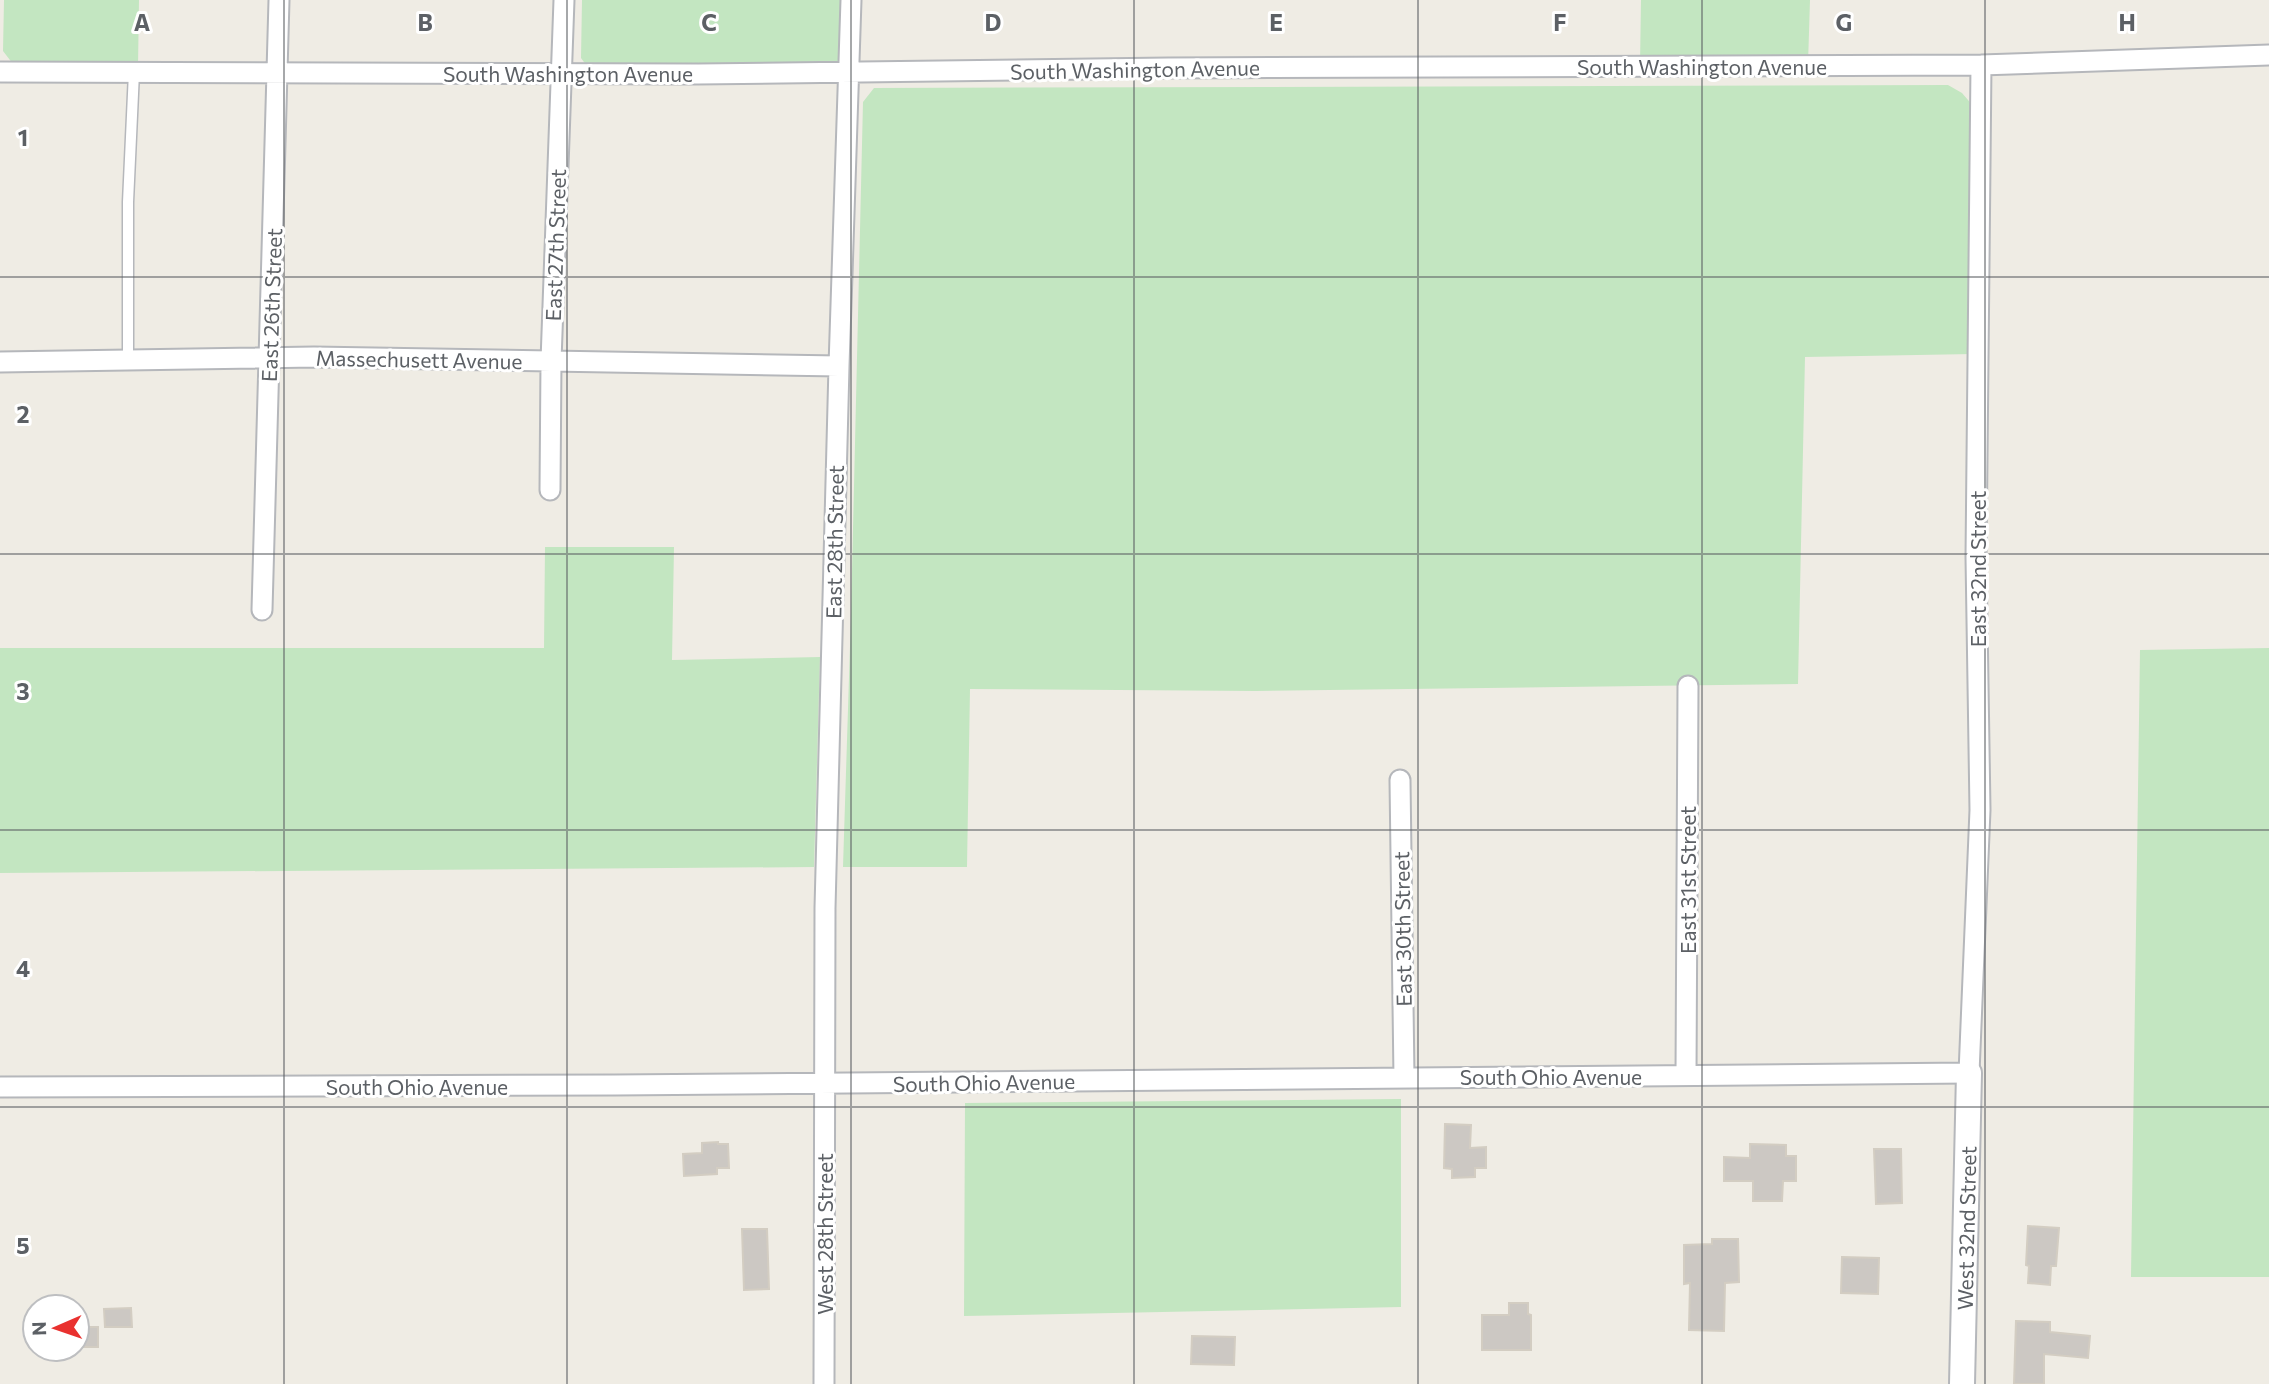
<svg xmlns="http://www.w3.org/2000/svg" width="2269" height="1384" font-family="Commissioner,sans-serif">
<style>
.green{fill:#c3e6c1}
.building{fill:#ccc8c3;stroke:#d3cdc2;stroke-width:2}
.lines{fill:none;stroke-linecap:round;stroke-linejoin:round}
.service-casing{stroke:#b5b7bb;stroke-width:13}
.minor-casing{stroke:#b5b7bb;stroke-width:23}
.tertiary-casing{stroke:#b5b7bb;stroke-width:28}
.service{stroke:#fff;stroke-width:10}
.minor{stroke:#fff;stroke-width:19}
.tertiary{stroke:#fff;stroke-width:24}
.grid{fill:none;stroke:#5c6065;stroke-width:2;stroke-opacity:0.55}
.labels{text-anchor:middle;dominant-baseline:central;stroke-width:6;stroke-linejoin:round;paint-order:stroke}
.street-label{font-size:21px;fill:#5c6065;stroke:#fff}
.grid-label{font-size:23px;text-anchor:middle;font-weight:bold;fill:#5c6065;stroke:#fff;stroke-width:6;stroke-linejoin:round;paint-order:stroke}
</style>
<rect width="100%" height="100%" fill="#efece4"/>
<!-- green -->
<path class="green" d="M4,0H139L138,67L13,64L3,51Z
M582,0H843L841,59L828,66L589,69L581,58Z
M1641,0H1810L1808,64L1640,65Z
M1948,85L1962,93L1974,107L1973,354L1805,357L1798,684L1256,691L970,689L967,867H843L851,614L863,102L874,88Z
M545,547H674L672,660L820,657L814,867L0,873V648H544Z
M2269,648V1277H2131L2140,650Z
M1401,1099V1307L964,1316L965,1103Z"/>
<!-- building -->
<path class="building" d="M1445,1124L1471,1125L1470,1148L1486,1147V1168H1475V1177L1452,1178V1169L1444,1168Z
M718,1142V1144H728L729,1168H717V1174L684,1176L683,1154L702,1153V1143Z
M1750,1144L1786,1145V1156H1796V1181H1783L1782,1201H1753V1181H1724V1157L1750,1158Z
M1874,1149H1901L1902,1203L1876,1204Z
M2028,1226L2059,1228L2056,1266H2051L2050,1285L2028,1283L2029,1266L2026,1265Z
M742,1229H767L769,1289L744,1290Z
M1712,1239H1738L1739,1282L1725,1283L1724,1331L1689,1330L1690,1283L1684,1284V1245L1712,1244Z
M1842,1257L1879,1258L1878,1294L1841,1293Z
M1509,1303H1528V1314L1531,1315V1350H1482V1315H1509Z
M131,1308L132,1327H105L104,1309Z
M2016,1321L2050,1322V1332L2090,1336L2088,1358L2044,1354V1384H2014Z
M77,1327H98V1347H77Z
M1192,1336L1235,1337L1234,1365L1191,1364Z"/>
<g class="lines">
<!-- service casing -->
<g class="service-casing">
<path id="service" d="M128,360V202L134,72"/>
</g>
<!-- minor casing -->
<g class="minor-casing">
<path id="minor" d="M0,72L698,74L1168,68L1981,65L2269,55
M0,362L314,357L839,366
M550,490L551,361L564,0
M262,610L279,0
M1400,780L1404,1078
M1686,1075L1688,686
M0,1087L615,1085L1969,1073L1980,810L1976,557L1981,65
M824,1384L825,908L839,366L851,0"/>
</g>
<!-- tertiary casing -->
<g class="tertiary-casing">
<g id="tertiary">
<path id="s1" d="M1962,1384L1969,1073"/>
</g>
</g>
<!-- service -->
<use href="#service" class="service"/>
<!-- minor -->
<use href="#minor" class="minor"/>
<!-- tertiary -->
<use href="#tertiary" class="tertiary"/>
</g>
<!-- grid -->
<path class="grid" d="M284,0V1384M567,0V1384M851,0V1384M1134,0V1384M1418,0V1384M1702,0V1384M1985,0V1384M0,277H2269M0,554H2269M0,830H2269M0,1107H2269"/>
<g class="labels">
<!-- street labels -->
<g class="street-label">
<text x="1702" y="66">South Washington Avenue</text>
<text transform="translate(1135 69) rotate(-1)">South Washington Avenue</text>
<text x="568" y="73">South Washington Avenue</text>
<text transform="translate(555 245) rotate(-88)">East 27th Street</text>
<text transform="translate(271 305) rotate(-88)">East 26th Street</text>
<text transform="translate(419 359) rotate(1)">Massechusett Avenue</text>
<text transform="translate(834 542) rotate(-89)">East 28th Street</text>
<text transform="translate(1977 569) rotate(-90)">East 32nd Street</text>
<text transform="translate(1687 880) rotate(-90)">East 31st Street</text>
<text transform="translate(1402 929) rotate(-91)">East 30th Street</text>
<text x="1551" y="1076">South Ohio Avenue</text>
<text transform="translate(984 1082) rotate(-1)">South Ohio Avenue</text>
<text x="417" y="1086">South Ohio Avenue</text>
<text stroke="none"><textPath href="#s1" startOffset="156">West 32nd Street</textPath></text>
<text transform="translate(824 1234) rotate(-90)">West 28th Street</text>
</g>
</g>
<g class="grid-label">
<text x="142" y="31">A</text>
<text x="425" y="31">B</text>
<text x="709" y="31">C</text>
<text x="993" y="31">D</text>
<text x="1276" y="31">E</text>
<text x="1560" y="31">F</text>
<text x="1844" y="31">G</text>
<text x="2127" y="31">H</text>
<text x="23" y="146">1</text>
<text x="23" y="423">2</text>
<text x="23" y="700">3</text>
<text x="23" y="977">4</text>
<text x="23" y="1254">5</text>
</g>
<!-- north arrow -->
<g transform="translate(56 1328) rotate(268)"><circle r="33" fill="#ffffff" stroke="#bebfc1" stroke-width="2"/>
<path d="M0-5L12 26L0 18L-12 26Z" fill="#e9312f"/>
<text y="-10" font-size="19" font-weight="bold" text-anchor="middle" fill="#5c6065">N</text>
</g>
</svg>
